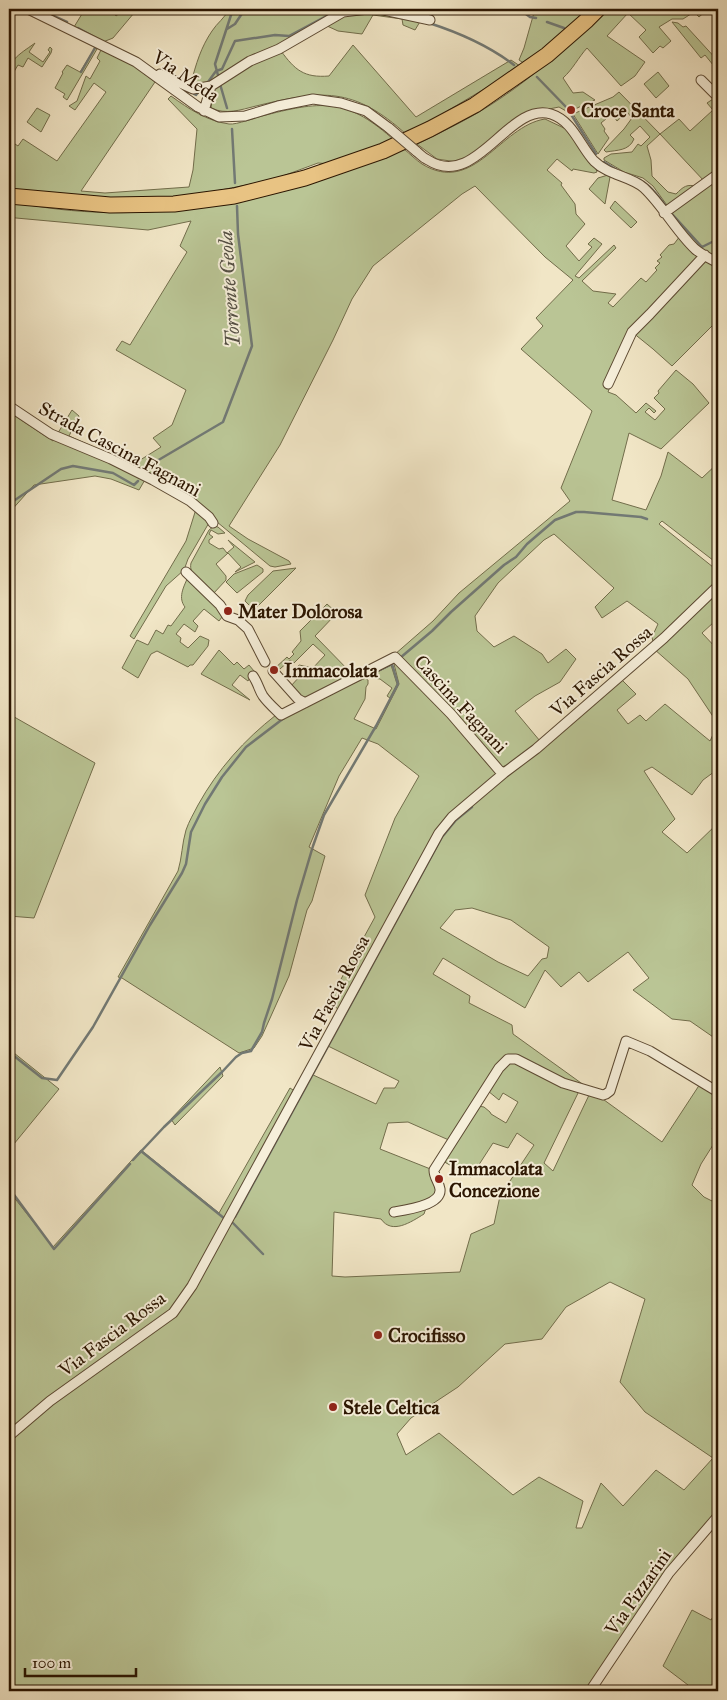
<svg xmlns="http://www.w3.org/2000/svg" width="727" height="1700" font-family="'IM FELL Great Primer',serif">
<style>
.green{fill:#bac595;stroke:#726d4b;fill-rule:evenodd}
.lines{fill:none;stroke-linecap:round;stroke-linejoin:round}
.stream{stroke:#727974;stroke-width:2.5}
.street-casing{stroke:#5c4932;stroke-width:11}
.highway-casing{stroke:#2b1501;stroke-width:17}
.street{stroke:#f6efda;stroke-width:9}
.highway{stroke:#e8c383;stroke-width:15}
.street-bridge-casing{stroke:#5c4932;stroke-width:11;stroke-linecap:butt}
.street-bridge{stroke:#f6efda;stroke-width:9}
.poi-dot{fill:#8f2418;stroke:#f6efda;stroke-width:2}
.labels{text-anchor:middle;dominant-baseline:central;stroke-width:4;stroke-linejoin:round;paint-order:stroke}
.street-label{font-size:19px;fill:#2b1501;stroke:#f6efda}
.poi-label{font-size:19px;font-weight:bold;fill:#2b1501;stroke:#f6efda;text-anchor:start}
.water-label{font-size:20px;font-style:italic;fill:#544f44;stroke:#f6efda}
</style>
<rect width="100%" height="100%" fill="#f1e6c6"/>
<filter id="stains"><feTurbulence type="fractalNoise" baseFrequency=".004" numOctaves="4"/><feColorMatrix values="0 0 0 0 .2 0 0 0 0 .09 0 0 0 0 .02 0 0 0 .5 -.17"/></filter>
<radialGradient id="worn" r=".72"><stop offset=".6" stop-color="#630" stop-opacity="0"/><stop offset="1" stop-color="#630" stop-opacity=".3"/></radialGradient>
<!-- green -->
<path class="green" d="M85,9H90L97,13L100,9H111L116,16L125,9H130L134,13L113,38L103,42L74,27Z
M229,9H328C344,19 367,10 386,12C398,13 409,17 421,20L415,30L403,25L402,19L373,15L362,34L338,31L325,25L281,51C295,70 304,78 329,76L353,45L416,117L511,60L520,66L516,70L407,135C353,86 322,90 256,106C240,110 226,115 211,108L214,87H196L191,83C196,64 201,47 212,31C217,23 225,18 229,9Z
M535,9H588L525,64L519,60L524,48Z
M606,9H676L685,15L691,10L688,9H708L699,17L694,12L683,19H672L659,27L671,41L663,48L660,46L653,53L639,37L646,30L628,13L607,36L645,62L635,76L621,86L587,48C578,58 573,69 563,78L573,93L583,92L595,100L575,109L572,106L566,111L559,107L544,110L472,157L457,162L437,159L417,144C446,130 475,116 501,98C537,74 576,39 606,9Z
M672,22L678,23L683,27L686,26L718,61V71L705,55L701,58Z
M35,43L29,52L43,62L50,52L48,50L50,47L52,49L51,53L42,67L28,58L23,67L18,65L12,75C2,63 26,50 35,43Z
M95,48L97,49L67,100L63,97L65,94L55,88L63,73L62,72L67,65L80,72Z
M101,50L133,65L155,82L81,191L105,193L189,187L193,170L197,129L168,99L171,96C189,109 207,121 229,124C237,125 256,117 266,115C324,100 349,99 395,141L331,164L318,163L272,180L190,196L108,199L35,193L9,188V140L18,146L23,139L57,161L106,92L94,83L75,110L69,106L77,101L86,76L90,79L100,61L97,58Z
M658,72L669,86L656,98L644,84Z
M619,92L660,134L679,119L690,131L713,110L707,103L716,97L718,99V173L705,182L660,134L647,146L651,160L652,176L668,192L676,194C683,187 687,183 698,187L669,208L653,186L643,178L624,172L604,160V158L611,154L632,152L638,144L641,146L650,137L640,126L630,135L634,139C629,151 617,150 606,152L604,150L624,129L632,118L627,112L617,121L612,114L601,123L605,129L604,131L609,138L598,154L573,114L613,97Z
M37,108L50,115L41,132L27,122Z
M545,119L566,129L596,169L597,172L594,173L573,169L572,171L557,159L547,170L562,183L561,185L575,204L576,214L585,224L566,246L579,261L592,247L588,244L594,238L602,244L575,276L579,278L614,245L616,248L582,281L593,291L616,294L608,303L613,307L641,278L646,282L657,270L655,268L660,263L657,261L662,257L660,255L669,245L674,244L680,236L702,257L630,333L608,392L616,395L636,413L646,403L656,411L654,413L649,408L645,412L655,420L665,409L654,398L659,393L658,391L676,370L693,384L709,403L661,449L629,433L612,500L646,510L661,476L668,452L702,478L718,463V564L662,521L659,524L718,571V580L653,642L652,637L658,624L627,601L602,618L595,607L614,588L554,534L544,540L498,583L475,616L477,631L494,647L514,636L542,654L548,663L566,649L576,659L560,682L535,696L515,711L540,741L510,764L502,767L394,655L433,621L459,593L570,501L561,488L592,411L521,349L543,326L536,318L573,280L545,257L475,186L462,194L373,266L352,299L333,340L280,445L229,526L248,539L289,561L291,564L275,567L270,566L181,492L146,478L139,490L111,479L95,476L34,485L9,513V412L53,441L72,410L79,416L69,436L129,463L137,462L161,447L153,438L172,425L186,390L116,350L122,341L130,345L187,252L180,246L191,221L148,230L16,218L9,217V201C142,230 280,202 404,149C410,154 416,160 422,164C474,196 500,126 545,119Z
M608,175L610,177L605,204L589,189L598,178Z
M718,177V259L702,250L669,216L670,212Z
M615,201L637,222L631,228L610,208Z
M704,258L718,265V320L672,366L653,349L632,332Z
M196,509L210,521L188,559L184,570L166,586L134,639L130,636L186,541Z
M214,526L218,527L225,533L218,534L211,530L209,534L213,537L209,540V543L219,549L223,548L227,553L234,547L228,540L255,562L235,572L241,567L228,553L216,564L226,576V580L213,594C204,585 188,576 191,563L209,530Z
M257,565L263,569V572L237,593L226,582L234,574Z
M296,568L254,610L245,601L248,595L273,571Z
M188,577L218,605L222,617L219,621L204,609L193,621L198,626L195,632L184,624L176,634L181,638L180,642L188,648L200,636L209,640L208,646L193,665H190L188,667L157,651L151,654L138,678L122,668L137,640L148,645L156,630L163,634L168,625L171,626L185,607C178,598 183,588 188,577Z
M718,590V626L714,622L702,633L718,650V769L703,780L692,795L652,767L644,771L675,819L662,832L687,853L718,823V921L713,928L718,933V1036L716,1039L690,1021L672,1019L633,990L649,978L628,952L588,982L579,972L561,987L545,970L525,1008L443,958L433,974L470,996L469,1003L512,1025L513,1034L588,1088L506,1056L451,1141L408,1122L388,1123L380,1149L433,1170L439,1190L427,1205L424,1214C411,1222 392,1235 381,1219L334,1212L332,1276L345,1277L460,1272L471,1234L494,1224L500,1196L534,1145L517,1133L508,1148L493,1143L471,1177L441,1160L478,1106L484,1107L490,1112L491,1114L506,1123L518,1102L503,1093L499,1100L488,1091L504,1065L511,1061L580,1089L544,1163L553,1171L590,1093L600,1097L662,1142L700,1084L718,1095V1119L712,1129L718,1132V1137L701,1164L692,1185L704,1197L718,1204V1512L673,1562L588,1691H9V1191L53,1247L141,1150L219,1213L290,1088L296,1092L311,1074L376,1104L384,1088H395L399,1081L328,1046L441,835L454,819L620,678L636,694L617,710L628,724L640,715L646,721L665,704L710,741L718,724L688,679L654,649ZM472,908L511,920L549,947L547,958L542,959L528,976L498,962L440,928L455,910ZM610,1282L645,1299L620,1382L645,1412L713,1458L684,1490L656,1470L623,1506L601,1483L582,1528H576L583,1501L539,1477L513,1495L439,1433L406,1455L397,1434L411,1418L458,1387L505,1344L542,1339L566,1307Z
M327,604L337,613L315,636L354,676L304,700L290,687L301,675V671L297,667L299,665L309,667L312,669L325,655L313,644L294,663L290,660L280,669L273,670L287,657L289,659L294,654L292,652L301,641L300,631Z
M219,650L234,665L237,662L244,669L249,665L254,671L248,681L240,675L232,685L250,700L201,674Z
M396,663L465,734L499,775L451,815L341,1012L329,1001L375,917L365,895L395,818L419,776L378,744L362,738L339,776L309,847L325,856L312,901L307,910L289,976L262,1036L254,1048L239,1053L122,978L118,977L178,871C182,858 182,843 186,830C189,821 194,813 198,805C218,769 244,740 276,715L279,719L365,678L368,680V684L366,687L365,699L354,719L376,729L399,684L394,664Z
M391,665L397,684L390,698L387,696L392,688L380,679L373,678L374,674Z
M9,714L95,763L34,918L9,916Z
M9,1049L59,1089L9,1150Z
M220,1067L223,1076L175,1125L171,1119Z
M718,1608V1691H685L688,1685L663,1666L692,1610L711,1620Z"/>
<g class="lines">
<!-- stream -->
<path class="stream" d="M38,9L67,22
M519,9L530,17L536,18
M367,13H379
M547,22L564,28
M429,23C460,33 488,45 514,65
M78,28L96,38
M227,29L235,24L245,9
M81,72L96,46
M537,77L567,108L596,154
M219,79L215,64L233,9
M208,82L216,71L222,69L235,41L275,35L289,36L332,13
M220,84L227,108
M194,94L196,95L200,90
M232,129L235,183
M604,162L617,170
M631,176C647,181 655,192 665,205
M672,214L702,247L718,239
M144,472L150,465L223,422L252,346L238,234L237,206
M9,504L61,469L73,466L113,473L134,485L138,481
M400,658L432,631L451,612L504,565L516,557L527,544L555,520L576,512H584L641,517L647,519
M9,1052L42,1078L57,1080L93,1027L150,925L182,873L186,864L191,832L205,804L222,777L246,747L284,718
M141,1151L225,1219
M133,1160L164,1127L222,1072L236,1057L242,1053L251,1051L262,1032L264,1023L272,999L297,900L313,846L324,815L376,726L398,684L392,664L373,673
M9,1188L54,1249L130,1164
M235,1217L442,837L456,820L472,807
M232,1222L263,1254"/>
<!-- street casing -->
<g class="street-casing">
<path id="street" d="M28,9L136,62L198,107L219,117L245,116L278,106L313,99L341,103L366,111L389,128
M379,9L430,20
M160,74L193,89L211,86
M701,80L718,97
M204,111L211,86L250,61L279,49L343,12L368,9
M416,151C420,154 423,158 428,160C476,191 509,101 551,114C573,121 580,146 594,161C609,176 631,176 644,188C663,206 676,231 695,249C702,255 711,259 718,263
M664,213L718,174
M608,384L632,332L650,314L705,255
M9,406L51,434L111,459L153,480L190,501L209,517L213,523
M186,572L220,605L227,616L238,620L248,629L265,662
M273,671L298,699L305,703
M253,676C258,683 259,690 263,696C268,703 275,709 281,715L395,657L451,714L499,770L504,773
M394,1212C406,1210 442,1205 440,1189C439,1182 434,1178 434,1170L499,1068L508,1059H516L563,1083L603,1095L606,1094L610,1091L626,1041L650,1051L718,1092
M9,1436L50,1401L173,1313L192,1286L439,833L452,817L504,773L536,749L664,638L718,586
M590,1691L669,1573L718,1516"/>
</g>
<!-- highway casing -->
<g class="highway-casing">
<path id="highway" d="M9,196L110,205L174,204L234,196L305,178L383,151L430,129L475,105L547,55L587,20L598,9"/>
</g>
<!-- street -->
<use href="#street" class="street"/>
<!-- highway -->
<use href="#highway" class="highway"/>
<!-- street-bridge casing -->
<g class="street-bridge-casing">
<path id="street-bridge" d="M389,128L416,151"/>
</g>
<!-- street-bridge -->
<use href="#street-bridge" class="street-bridge"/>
</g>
<!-- markers -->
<g class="poi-dot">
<circle cx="571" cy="110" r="5"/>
<circle cx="228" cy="611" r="5"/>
<circle cx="274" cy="670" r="5"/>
<circle cx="439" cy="1179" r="5"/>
<circle cx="378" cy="1335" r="5"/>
<circle cx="333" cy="1407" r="5"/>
</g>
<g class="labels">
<!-- street labels -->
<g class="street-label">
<text transform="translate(186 76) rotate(34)">Via Meda</text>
<text transform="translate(120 449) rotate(28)">Strada Cascina Fagnani</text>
<text transform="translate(601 671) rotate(-41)">Via Fascia Rossa</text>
<text transform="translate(461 704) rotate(47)">Cascina Fagnani</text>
<text transform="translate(334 993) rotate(-62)">Via Fascia Rossa</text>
<text transform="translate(112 1334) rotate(-37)">Via Fascia Rossa</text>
<text transform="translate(638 1592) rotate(-55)">Via Pizzarini</text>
</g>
<!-- poi labels -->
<g class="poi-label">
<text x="581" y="110">Croce Santa</text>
<text x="238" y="611">Mater Dolorosa</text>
<text x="284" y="670">Immacolata</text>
<text x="449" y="1168">Immacolata<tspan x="449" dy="22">Concezione</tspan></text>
<text x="388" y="1335">Crocifisso</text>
<text x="343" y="1407">Stele Celtica</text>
</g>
<!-- water labels -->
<g class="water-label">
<text transform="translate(229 289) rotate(-94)">Torrente Geola</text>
</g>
</g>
<!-- margin -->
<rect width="727" height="1700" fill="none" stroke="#f1e6c6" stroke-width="30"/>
<rect x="10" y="10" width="707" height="1680" fill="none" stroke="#2b1501" stroke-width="2.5"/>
<rect x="15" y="15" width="697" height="1670" fill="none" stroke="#2b1501"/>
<!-- scale -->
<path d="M25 1668v8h111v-8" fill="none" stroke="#2b1501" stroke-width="2.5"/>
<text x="32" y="1668" font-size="15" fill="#2b1501" stroke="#f6efda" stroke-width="4" paint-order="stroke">100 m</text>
<rect width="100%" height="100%" filter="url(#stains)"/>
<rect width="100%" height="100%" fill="url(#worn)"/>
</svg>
